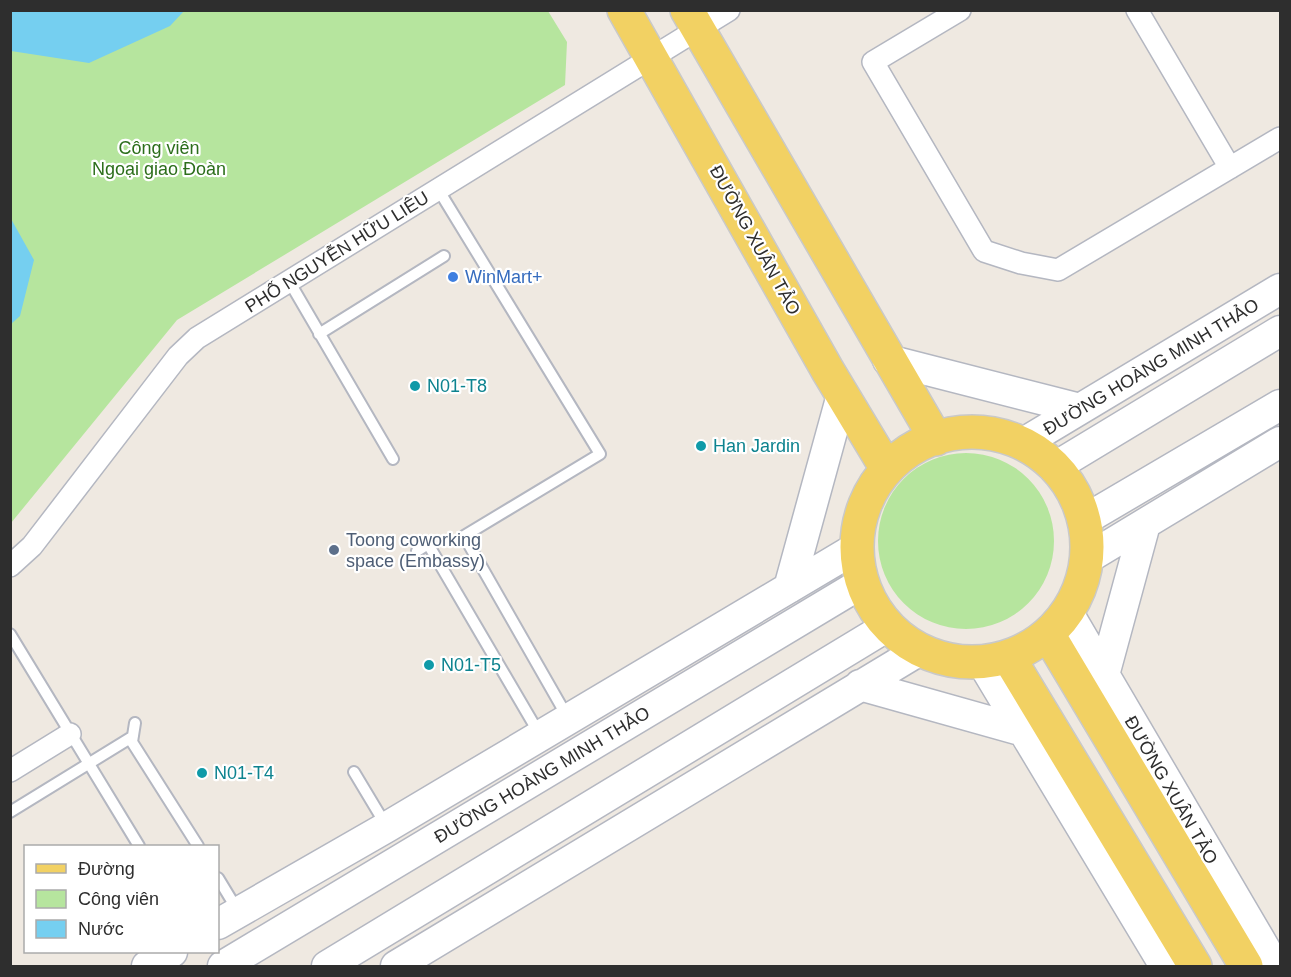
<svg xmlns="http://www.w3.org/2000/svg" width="1291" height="977" font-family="Helvetica,sans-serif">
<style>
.green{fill:#b6e59e}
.water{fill:#75cff0}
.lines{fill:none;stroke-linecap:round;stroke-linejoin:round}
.lane-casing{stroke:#b4b7c1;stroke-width:14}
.street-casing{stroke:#b4b7c1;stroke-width:24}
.secondary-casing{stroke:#b4b7c1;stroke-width:33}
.primary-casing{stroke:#c9c9c9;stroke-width:36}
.lane{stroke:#fff;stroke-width:10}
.street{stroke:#fff;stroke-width:21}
.secondary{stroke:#fff;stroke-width:30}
.primary{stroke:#f2d163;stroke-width:33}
.shop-dot{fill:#3f7fe0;stroke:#fff;stroke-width:2}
.culture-dot{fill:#0f9aa8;stroke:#fff;stroke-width:2}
.service-dot{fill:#5c6f8a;stroke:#fff;stroke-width:2}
.labels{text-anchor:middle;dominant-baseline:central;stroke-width:4.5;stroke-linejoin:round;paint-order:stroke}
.park-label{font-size:18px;fill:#2c6e1b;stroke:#fff}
.street-label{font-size:18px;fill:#2e2e2e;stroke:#fff}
.shop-label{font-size:18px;fill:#366cbe;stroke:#fff;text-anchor:start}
.culture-label{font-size:18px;fill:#0d838f;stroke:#fff;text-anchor:start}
.service-label{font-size:18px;fill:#4e5e75;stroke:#fff;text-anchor:start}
</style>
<rect width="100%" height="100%" fill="#efe9e1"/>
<!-- green -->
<path class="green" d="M11,11H548L567,42L565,85L177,320L11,523Z
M878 541a88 88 0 1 1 176 0a88 88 0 1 1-176 0Z"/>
<!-- water -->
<path class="water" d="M10,11L11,10L184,11L170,26L89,63L11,51Z
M10,217L34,260L20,316L11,324Z"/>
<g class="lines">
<!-- lane casing -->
<g class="lane-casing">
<path id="lane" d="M438,189L600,454L464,536L568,718
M289,281L393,459
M319,334L444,256
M417,551L428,544L540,735
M10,634L139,846
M135,723L132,742L198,846
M354,772L387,827
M10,812L132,737
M218,878L238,911"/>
</g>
<!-- street casing -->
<g class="street-casing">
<path id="street" d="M960,10L873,62L984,251L1021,263L1058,270L1280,138
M1137,10L1230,168
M10,566L32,546L178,356L197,338L729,10
M10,771L70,734"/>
</g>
<!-- secondary casing -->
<g class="secondary-casing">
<path id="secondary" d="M888,360L1080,409
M1022,444L1280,289
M1055,467L1280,331
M1086,519L1280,405
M1088,558L1280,442
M789,588L842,395
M1068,613L1275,966
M982,662L1165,966
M1104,675L1145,524
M860,685L1024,731
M218,924L387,827L856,548
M147,966L172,952
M223,966L862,583
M327,966L888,626
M396,966L920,650"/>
</g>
<!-- primary casing -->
<g class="primary-casing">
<path id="primary" d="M624,10L828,371L887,469
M687,10L936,439
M857 547a115 115 0 1 1 230 0a115 115 0 1 1-230 0Z
M1048,634L1246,966
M1009,658L1195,966"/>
</g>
<!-- lane -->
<use href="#lane" class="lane"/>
<!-- street -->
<use href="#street" class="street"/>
<!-- secondary -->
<use href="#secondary" class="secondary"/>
<!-- primary -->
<use href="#primary" class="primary"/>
</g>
<!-- markers -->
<circle class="shop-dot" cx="453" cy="277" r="6"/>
<g class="culture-dot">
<circle cx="415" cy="386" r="6"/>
<circle cx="701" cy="446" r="6"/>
<circle cx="429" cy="665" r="6"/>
<circle cx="202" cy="773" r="6"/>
</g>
<circle class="service-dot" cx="334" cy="550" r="6"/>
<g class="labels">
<!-- park labels -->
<g class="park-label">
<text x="159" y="148">Công viên<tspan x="159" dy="21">Ngoại giao Đoàn</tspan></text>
</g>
<!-- street labels -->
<g class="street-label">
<text transform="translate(755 240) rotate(61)">ĐƯỜNG XUÂN TẢO</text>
<text transform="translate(337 252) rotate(-32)">PHỐ NGUYỄN HỮU LIÊU</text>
<text transform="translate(1151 367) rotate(-31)">ĐƯỜNG HOÀNG MINH THẢO</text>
<text transform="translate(542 775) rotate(-31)">ĐƯỜNG HOÀNG MINH THẢO</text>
<text transform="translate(1171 790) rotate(60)">ĐƯỜNG XUÂN TẢO</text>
</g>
<!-- shop labels -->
<g class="shop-label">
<text x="465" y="277">WinMart+</text>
</g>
<!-- culture labels -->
<g class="culture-label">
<text x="427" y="386">N01-T8</text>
<text x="713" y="446">Han Jardin</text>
<text x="441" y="665">N01-T5</text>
<text x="214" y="773">N01-T4</text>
</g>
<!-- service labels -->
<g class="service-label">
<text x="346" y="540">Toong coworking<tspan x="346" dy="21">space (Embassy)</tspan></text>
</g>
</g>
<!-- border -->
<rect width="1291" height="977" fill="none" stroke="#2e2e2e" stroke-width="24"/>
<!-- legend -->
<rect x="24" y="845" width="195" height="108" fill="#ffffff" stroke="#ababab" stroke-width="1.5"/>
<rect x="36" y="864" width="30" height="9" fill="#f2d163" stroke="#ababab" stroke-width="1.5"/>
<text x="78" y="875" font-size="18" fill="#2e2e2e">Đường</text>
<rect x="36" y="890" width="30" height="18" fill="#b6e59e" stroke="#ababab" stroke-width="1.5"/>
<text x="78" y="905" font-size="18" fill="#2e2e2e">Công viên</text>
<rect x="36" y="920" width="30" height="18" fill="#75cff0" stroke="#ababab" stroke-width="1.5"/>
<text x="78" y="935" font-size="18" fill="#2e2e2e">Nước</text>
</svg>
